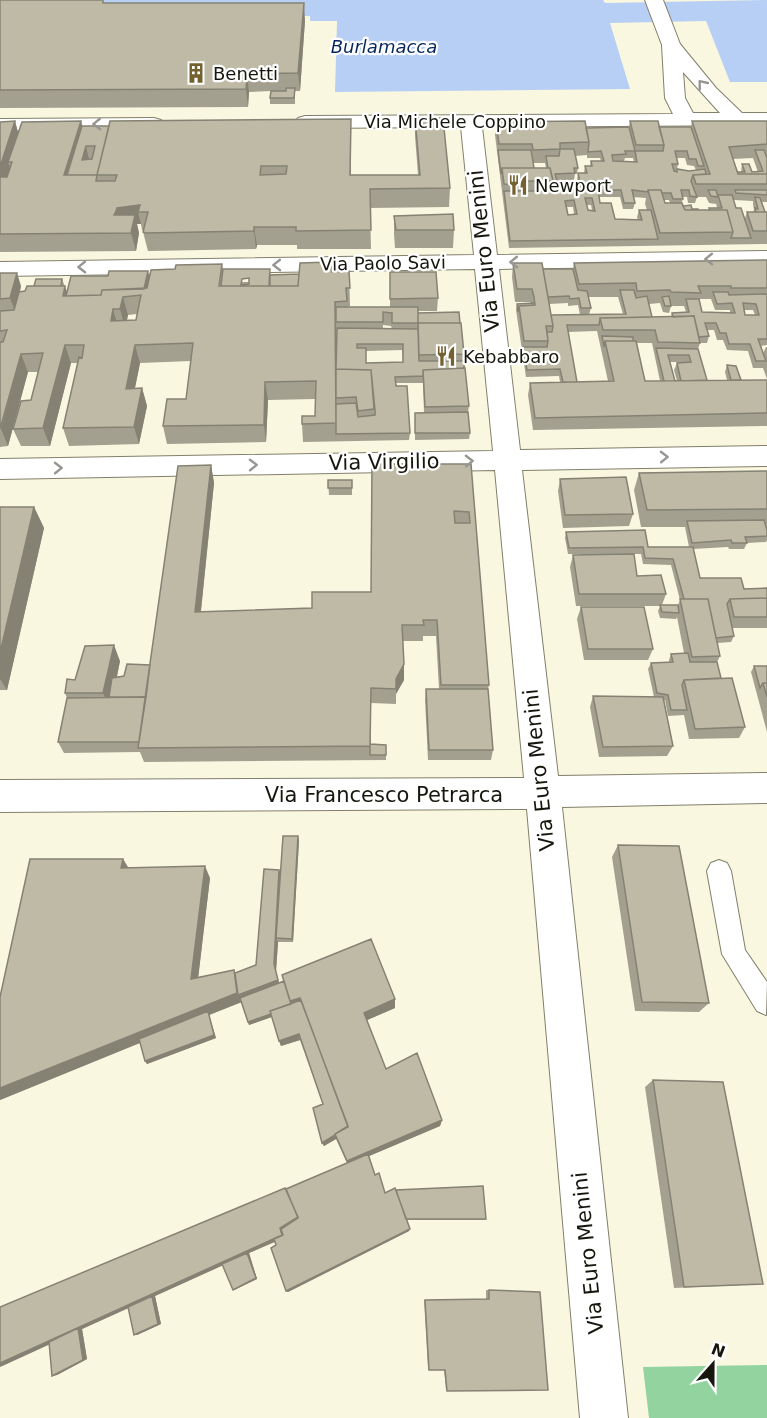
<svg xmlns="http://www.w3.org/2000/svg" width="767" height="1418" font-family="'DejaVu Sans',sans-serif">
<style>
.forest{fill:#92d39f}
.water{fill:#b8cff5}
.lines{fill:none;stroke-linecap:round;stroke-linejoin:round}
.lane-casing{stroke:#827f6b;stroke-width:2}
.street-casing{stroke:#827f6b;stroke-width:2}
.lane{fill:#fff;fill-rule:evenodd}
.street{fill:#fff;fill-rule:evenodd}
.wall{fill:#a3a08f;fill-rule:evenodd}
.shaded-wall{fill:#858274}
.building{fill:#bebaa6;stroke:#858274;stroke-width:1.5;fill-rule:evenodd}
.oneway{stroke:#979693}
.labels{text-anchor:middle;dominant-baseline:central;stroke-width:4.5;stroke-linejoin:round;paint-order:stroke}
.far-water-label{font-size:18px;font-style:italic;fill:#06265b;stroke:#fff}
.far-poi-label{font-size:18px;fill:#17160e;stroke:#fff;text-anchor:start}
.far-street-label{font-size:18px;fill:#17160e;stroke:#fff}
.street-label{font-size:21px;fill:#17160e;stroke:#fff}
</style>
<rect width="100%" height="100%" fill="#faf7e1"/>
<!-- forest -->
<path class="forest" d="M767,1365V1418H649L643,1367Z"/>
<!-- water -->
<path class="water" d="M0,0H603L605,3L767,0V82H730L706,21L610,23L630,89L335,92L337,21H310V16L0,15Z"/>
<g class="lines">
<!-- lane casing -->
<g class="lane-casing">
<path id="lane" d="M719,860L727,863L731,871L745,950L767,982L766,1015L757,1011L722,954L707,871L711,863Z"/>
</g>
<!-- street casing -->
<g class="street-casing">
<path id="street" d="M645,0H663L680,44L716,88L742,113H767V125L482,127L497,255L767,251V265L499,269L520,450L767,446V466L522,470L558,776L767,773V803L562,807L628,1418H580L527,809L0,812V780L524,778L495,470L0,479V459L493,451L475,269L0,276V262L474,255L461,127L305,128L298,126L295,122L298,118L305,116L673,114L665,98L662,45ZM683,72L720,113H693L685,98Z
M154,118L161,120L164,124L161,128L0,131V119Z"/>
</g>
<!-- lane -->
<use href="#lane" class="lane"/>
<!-- street -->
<use href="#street" class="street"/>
</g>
<!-- wall -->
<path class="wall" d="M0,0L104,3L305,20L300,91H295V104H270V98L271,91L249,92L248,107L0,108Z
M415,118L450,188L449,207L370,208L371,249H297V245H257L256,249L150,251H148L143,232L144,230H142L141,224H137L139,233L136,251L0,252V122L15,121L18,133L81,121L82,126L351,137V175H418L415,136Z
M630,121L659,127H691L692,121H767V202H762L765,212H767V244L509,248L495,135L496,122L586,128L629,127ZM587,155V158H600L601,161H591L590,166H585L584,173H578L577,180L578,186H565L564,191H551L552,187H556L557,180H574L575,174H577L578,168L575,156ZM625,158H633L634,162L624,161ZM677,158H685L687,165L694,166L696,170L689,171L677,169L678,164ZM753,158L758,172H752L742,164L741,172H738L733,159ZM533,163H545L546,168H534ZM599,197H620L623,209H633L635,203L633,197L646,198L645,204L647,210H639L637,217L638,220L615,219L600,203ZM683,197H687L688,203H695L697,197H706L709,203L716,204V203L717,208H709L708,210H698L692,209L683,206L682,203ZM732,197L734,200L753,201V204L754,210L753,212H747L745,218L736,208ZM664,200H669L670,203H665ZM586,205H591L592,210H588ZM567,207H573L574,214L568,215Z
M394,216L454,230L453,248H395L394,234Z
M767,260V345L761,346L763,353L766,347H767V379L763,368H753L748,351L727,350L723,340H717L714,330H707L709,336L707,343H700L698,349L707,380H727L725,372L727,365L741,380H767V426L533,430L528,395L530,383L560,382L559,376L526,377L516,310L517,304L531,303L530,302H515L512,277L513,263L543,269H573L574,263ZM588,297H618L623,314L551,315L549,304L568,303V306L578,305L580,315H589L591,308ZM699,299H711L715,310H730V313L702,312ZM660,303L663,312L669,313L671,306H684L686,312L672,313L671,317H652L649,304ZM744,310H753L755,315H745ZM597,331L608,381L577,382L568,332ZM637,343H652L660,381H645ZM670,362H687V363H677L674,370L677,381H675Z
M222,264L223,269H270V275L299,274L349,271L350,306L347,307H390V272L438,298L437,311H418V313L464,354V361L469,406L468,412L470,433L469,439L415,440V413H424L423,383H396L410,433L409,440L303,442L302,424L315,416V399L268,400L266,442L167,444L163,426L186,399L191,361L140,363L135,388H142L147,406L139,444L69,446L63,428L78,363H71L50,446H21L13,429L31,400L38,372H28L8,446L0,447V273L21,286L20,292L25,291L34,286L62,279L67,292L149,277L175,269ZM249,278V282H241L242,279ZM137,314L136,320H127L128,315ZM383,325L391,326L392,329L383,328ZM402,350L403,362L366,363V351Z
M471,464L489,685L488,689L493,750L491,760H428L425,700L426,689H439L436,636H423V641H403L404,680L396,694V704L371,703V744L386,745V760L144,762L140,752L64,753L58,742L67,698L65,693L75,680L120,661L117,677L124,676L150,665L211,465L214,483L201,612L312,608L371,592Z
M767,471V540L766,542L747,543L744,549H729L728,547L693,549L700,578L744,589H767V628H732L734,636L731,642L717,643L720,656L717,662L721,678L745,727L739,738L689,739L684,715L668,716L665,700H664L673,746L667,756L599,757L590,707L593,696L654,697L648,669L651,663L669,662V660L671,654L684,653L677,617L676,619L660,618L658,611L660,606H576L570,567L573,555L637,576L666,594L662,605H678L680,600L671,565L643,564L641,554H568L565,538L566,532L648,547H689L685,527H641L634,490L639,473Z
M560,479L633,514L629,526L563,528L558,491Z
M328,480H352V495H329Z
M0,507H34L44,528L7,690H0Z
M581,607L653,649L648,660H584L577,619Z
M754,666H767V732L751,672Z
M298,836L299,841L293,942H278L276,971L279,983L395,1008L367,1020L386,1069L442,1120L440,1126L369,1156L375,1175L385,1193L396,1190L486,1219L485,1220H407L409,1231L288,1292L286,1291L275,1242L249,1253L257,1279L234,1290L223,1265L155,1296L161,1324L137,1335H134L129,1308L82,1329L87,1359L57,1375L52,1376L49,1344L0,1367L286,1189L347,1163L336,1139L324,1146L322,1143L323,1104L300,1040L281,1046L272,1017L249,1025L241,1002L209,1015L216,1038L147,1064L145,1061L140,1043L0,1100V997L123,859L128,867L210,878L198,977L235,973L256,965L279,870L280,874Z
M618,845L709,1003L699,1012L635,1011L612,857Z
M653,1080L763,1284L674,1288L645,1087Z
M486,1290L540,1292L447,1391L446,1389L444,1370H429L428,1368L424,1300L486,1299Z"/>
<!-- shaded-wall -->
<path class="shaded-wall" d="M304,3L305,20L300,91L298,73Z
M247,74L249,92L248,107L246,89Z
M15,121L20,140L12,162H8L11,170L3,196L0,188V167Z
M81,121L86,139L73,180L64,175Z
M86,146L89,159L85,173L82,160Z
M140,205L138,212L141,224H137L139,233L136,251L131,233L121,226L119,233L114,215L117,208Z
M254,227L257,245L256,249L254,231Z
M148,271L151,284L143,294Z
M17,273L21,286L15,311L10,298Z
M65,286L70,301L63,296Z
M123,297L128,315L125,328L120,309Z
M113,309L118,327L111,321Z
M65,345L71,363L50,446L43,428Z
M135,345L140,363L131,407L126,389Z
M21,354L28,372L8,446L1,429Z
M265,382L268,400L266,442L264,425Z
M142,388L147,406L139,444L134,427Z
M211,465L214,483L199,628L195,612Z
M34,507L44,528L7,690L0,679V653Z
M114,645L120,661L110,708L103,693Z
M404,664V680L396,694V679Z
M298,836L299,841L293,942L292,939Z
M123,859L130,871L121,868Z
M205,866L210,878L197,988L191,979Z
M279,870L281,878L276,938L278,942L276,971L280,987L209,1015L216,1038L147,1064L145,1061L208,1015L0,1100V1088L234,970L238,980L274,964Z
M300,998L302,1006L249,1025L248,1022L290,1001Z
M395,999V1008L365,1021L364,1013Z
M299,1034L300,1040L281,1046L279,1041Z
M442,1120L440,1126L348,1165L347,1161Z
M335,1135L336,1139L324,1146L322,1143Z
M298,1217L300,1220L285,1237L249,1253L257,1279L234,1290H233L248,1254L155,1296L161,1324L137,1335H134L152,1297L82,1329L87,1359L57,1375L52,1376L79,1331L0,1367V1363L280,1228Z
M410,1229L409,1231L288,1292L286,1291Z"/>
<!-- building -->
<path class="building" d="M0,0H103V3H304L298,73L247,74L246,89L0,90Z
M286,88H295L294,98H270L271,91H286Z
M415,118H443L450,188L370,189L371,230L296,231V227H254V231L146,233L143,232L148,212H138L140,205L117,208L116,211L114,215H135L131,233L0,234V177H7L12,162H8L22,122L81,121L64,175H97L110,121L351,119L350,175H420ZM261,166H287L286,174L260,175ZM97,175H117L115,181H96Z
M15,121L0,167V122Z
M585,121L589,142L560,143V149L533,150L532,144H499L496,122Z
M630,121H658L664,145H636Z
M692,121H767V144L729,147L738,174H767V184H696L693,175L710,174Z
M82,126H109L97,175H67ZM86,146H95L92,159L82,160Z
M629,127L635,151H625L626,154L612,155L613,161L637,162L635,151H663L664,145L659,127H691L704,166H698L696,159H689L687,151H675L678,164H672L674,171L677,172V169L689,171L705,169L706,174L693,175L691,181L697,197L690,196L689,190H681L683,199H673L671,193H662L661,190H648V192L632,190L635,203H624L621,190H598L600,203H611L615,219L642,220L639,210H651L658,239L510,241L504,191H566L565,186H581L578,173H587L585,166H592L591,161H604L601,151L588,152L589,142L586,128ZM585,198H592L595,211L588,210ZM574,200L577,214L568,215L565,201Z
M560,149H574L578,168H574L575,173L555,174L557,181L553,180L550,168H548L546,156H559Z
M498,150H531L534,168H502L501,174Z
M755,150H764L767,158V174H738V172H745L742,164H749L752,172L763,171Z
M502,168H550L553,181H520L521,185L504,184Z
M648,190H661L665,203H682L685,210H727L733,232L660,233Z
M708,190H716L718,197L711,196Z
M735,190H767V195L736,193Z
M718,195H732L736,208H741L751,238H731L733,232L727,210H710L709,208H722Z
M755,197L760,198L765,212H756L755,208L758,209Z
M691,205L692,209H698V210H685L683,206Z
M747,212H767V231H753Z
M453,214L454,230H396L394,216Z
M767,260V288H731V286H698L701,293L671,292L670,290L637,291L636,283L579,284L574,263Z
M331,262L332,272L349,271L350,288H346L347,301L335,302L336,423L302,424V416H315L316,381L265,382L264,425L163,426L167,399H186L193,343L135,345L126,389L142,388L134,427L63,428L79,357L82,358L84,345H65L43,428L13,429L21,401L31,400L43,353L21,354L0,429V342H3L7,330L0,331V311L14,310L19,292L25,291L27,286H65L63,296L101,295L102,290L147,288L151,270L175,269L176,265L222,264L219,286H298L300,263ZM141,295L136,320L111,321L113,309H120L123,297Z
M513,263H542L553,326H546L548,341H524L519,306L535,305L534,297L532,289H517Z
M223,269H270L269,286H221ZM249,278V284L241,285L242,279Z
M543,269H573L578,290L587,291L591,308H581L579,298L570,299L569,296L548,297Z
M109,271H148L144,289L102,290L101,295L66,296L71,276H108Z
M390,272H436L438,298L390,299Z
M0,273H17L10,298L0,299Z
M299,274L298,286H270V275Z
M36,279H62L61,286H34Z
M620,290H634L636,298L647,296L652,317L603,318H600L599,325H567L577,382H563L560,369L527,370L523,347H547L548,341L547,332H552L553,326L551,315L626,314Z
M713,292H728L729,295L767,294V339H758L766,361H756L750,344H729L726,333H720L716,323H705L709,336L699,337L694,316L673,317L672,313L689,312L686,299H699L702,312L735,313L732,303L717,304ZM743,303L756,304L759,315H745Z
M669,296L671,306H665L662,297Z
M533,303V305L519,306L518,312L517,304Z
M336,307H418V323H392V313L383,312V322H336Z
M459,312L460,323H418V313Z
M694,316L700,343L658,342L655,330H603L600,318H603Z
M418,323H461L464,354L419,355Z
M337,328L418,329L419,361H464V368L423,370V376L395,377L396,386H407L410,433L336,434V404L356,403L358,417L375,415V410L371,370L336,369ZM357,344H403V362L366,363V348H357Z
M602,336L633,337V341H605L604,347Z
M605,341H636L645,381L767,380V413L535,418L530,383L614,381Z
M656,348L698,349L707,380L681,381L677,363L691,362L689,355H668L675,381H664Z
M727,365L736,366L741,380H731Z
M465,368L469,406L425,407L423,370Z
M336,369L371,370L374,409L358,411L356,397L336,398Z
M468,412L470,433H415V413Z
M372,464H471L489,685H441L437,620H423L424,625H402L404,664L396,679V689L371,688L370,746L138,748L178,466L211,465L195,612L312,608V592H371ZM454,511L469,512L470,523H455Z
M767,471V509L647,510L639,473Z
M626,477L633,514L565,515L560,479Z
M328,480H352V488H328Z
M0,507H34L0,653Z
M764,520L767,530V536L745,537L747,543H732L731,540L692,543L687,521Z
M645,530L648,547H693L700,578H741L744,589L767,588V598L730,599L727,604L734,636L716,638L708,599H684L673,559L645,558L643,547L569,548L566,532Z
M634,554L637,576L661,575L666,594H579L573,555Z
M767,598V617H734L730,599Z
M680,599H708L720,656L692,657Z
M660,605H678L679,613L662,612Z
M581,607H644L653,649H588Z
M114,645L103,693H65L67,679L75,680L85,646Z
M688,653L690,662H717L721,678L684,680L682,685L687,710H671L668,695L657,693L651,663L673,662L671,654Z
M127,664L150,665L146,697H109L112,678L124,676Z
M754,666H767V683H763L760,688Z
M732,678L745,727L695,729L684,680Z
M763,683H767V697Z
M426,689H488L493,750H429Z
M593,696L663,697L673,746L603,747Z
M146,697L139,742H58L67,698Z
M370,744L386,745V755H370Z
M283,836H298L292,939L276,938Z
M618,845L679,846L709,1003L642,1002Z
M30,859H123L121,868L205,866L191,979L234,970L237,993L0,1088V997Z
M264,869L279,870L274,964L278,980L238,995L235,973L256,965Z
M371,939L395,999L364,1013L386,1069L417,1053L442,1120L347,1161L335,1134L348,1126L300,998L290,1001L282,975Z
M284,981L291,1004L270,1011L271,1014L248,1022L240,998Z
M301,1000L348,1127L335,1134V1135L322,1143L313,1108L323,1104L299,1034L279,1041L270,1011Z
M208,1011L214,1035L145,1061L139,1039Z
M653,1080L723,1082L763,1284L684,1287Z
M368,1154L375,1175L379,1173L385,1193L395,1188L410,1229L286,1291L271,1248L276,1245L274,1239L283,1235L281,1229L298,1218L286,1189Z
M483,1186L486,1219H406L396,1190Z
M285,1188L298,1217L280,1228L282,1235L0,1363V1307Z
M247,1253L256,1278L233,1290L222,1264Z
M489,1290L540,1292L548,1390L447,1391L445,1370H429L425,1300L489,1299Z
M152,1296L158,1324L134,1335L128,1307Z
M78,1328L83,1360L52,1376L49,1342Z"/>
<!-- one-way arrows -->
<defs><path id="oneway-chevron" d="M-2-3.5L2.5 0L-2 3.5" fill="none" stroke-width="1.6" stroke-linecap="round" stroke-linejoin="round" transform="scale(1.5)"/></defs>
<g class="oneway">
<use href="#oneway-chevron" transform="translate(702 84) rotate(-129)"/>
<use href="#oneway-chevron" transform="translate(97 124) rotate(179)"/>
<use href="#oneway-chevron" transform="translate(709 259) rotate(179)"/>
<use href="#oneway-chevron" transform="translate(514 262) rotate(179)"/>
<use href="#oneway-chevron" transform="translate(277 265) rotate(179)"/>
<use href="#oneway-chevron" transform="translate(82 267) rotate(179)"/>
<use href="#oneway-chevron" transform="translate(664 457) rotate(-1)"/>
<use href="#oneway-chevron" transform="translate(469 461) rotate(-1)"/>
<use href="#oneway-chevron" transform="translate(253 465) rotate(-1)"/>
<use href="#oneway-chevron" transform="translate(58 468) rotate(-1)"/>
</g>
<!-- icons -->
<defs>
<g id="building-bare" transform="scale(1.62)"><path d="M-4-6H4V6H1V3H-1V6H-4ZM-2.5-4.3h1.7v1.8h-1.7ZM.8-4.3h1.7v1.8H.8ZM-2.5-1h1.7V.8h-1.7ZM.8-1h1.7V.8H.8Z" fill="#756130" stroke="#fff" stroke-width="2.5" paint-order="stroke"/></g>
<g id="restaurant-bare" transform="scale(1.62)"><path d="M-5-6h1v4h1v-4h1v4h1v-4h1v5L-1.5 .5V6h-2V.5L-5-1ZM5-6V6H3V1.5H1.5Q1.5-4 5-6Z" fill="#756130" stroke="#fff" stroke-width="2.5" paint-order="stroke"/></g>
</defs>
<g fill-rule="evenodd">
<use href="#building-bare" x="196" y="73"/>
<use href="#restaurant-bare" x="518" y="185"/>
<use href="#restaurant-bare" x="446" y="356"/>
</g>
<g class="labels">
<!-- far-water labels -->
<g class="far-water-label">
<text x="384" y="46">Burlamacca</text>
</g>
<!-- far-poi labels -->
<g class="far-poi-label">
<text x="213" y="73">Benetti</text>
<text x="535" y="185">Newport</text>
<text x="463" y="356">Kebabbaro</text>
</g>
<!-- far-street labels -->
<g class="far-street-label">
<text x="455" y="121">Via Michele Coppino</text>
<text transform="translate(383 263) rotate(-1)">Via Paolo Savi</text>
</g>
<!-- street labels -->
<g class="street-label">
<text transform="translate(484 251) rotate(-96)">Via Euro Menini</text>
<text transform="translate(384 462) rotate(-1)">Via Virgilio</text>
<text transform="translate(539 770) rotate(-96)">Via Euro Menini</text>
<text x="384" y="795">Via Francesco Petrarca</text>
<text transform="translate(588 1253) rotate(-96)">Via Euro Menini</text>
</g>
</g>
<!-- north arrow -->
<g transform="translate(713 1364) rotate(21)" stroke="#ffffff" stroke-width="4.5" paint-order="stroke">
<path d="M0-4.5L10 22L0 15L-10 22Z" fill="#17160e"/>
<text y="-9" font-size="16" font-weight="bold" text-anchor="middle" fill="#17160e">N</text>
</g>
</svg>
